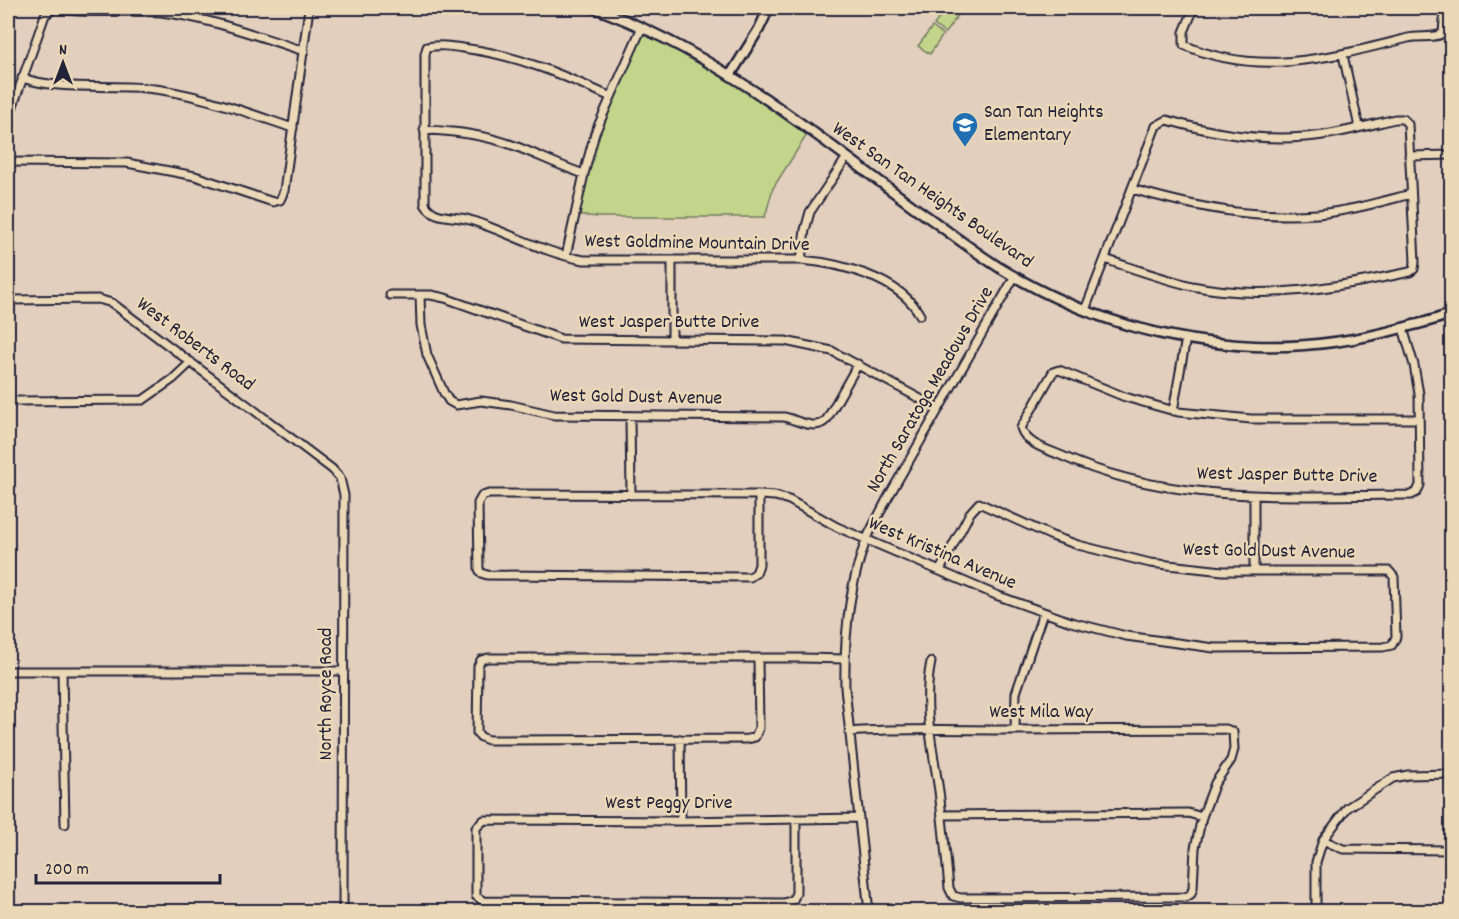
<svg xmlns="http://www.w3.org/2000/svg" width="1459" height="919" font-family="Dekko,sans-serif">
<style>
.green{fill:#c2d58a;stroke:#727c62;stroke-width:1.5}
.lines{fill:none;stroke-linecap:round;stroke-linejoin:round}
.minor-casing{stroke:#22223b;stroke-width:11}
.tertiary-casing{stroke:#22223b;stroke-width:13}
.minor{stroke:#ebd8b6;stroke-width:7}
.tertiary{stroke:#ebd8b6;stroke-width:8}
.labels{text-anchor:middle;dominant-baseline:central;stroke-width:5;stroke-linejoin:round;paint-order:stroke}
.poi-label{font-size:20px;fill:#22223b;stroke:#ebd8b6;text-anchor:start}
.street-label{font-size:20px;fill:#22223b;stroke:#ebd8b6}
</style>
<rect width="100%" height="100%" fill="#e3cfbd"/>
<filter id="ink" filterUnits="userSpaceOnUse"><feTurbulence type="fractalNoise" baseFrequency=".0167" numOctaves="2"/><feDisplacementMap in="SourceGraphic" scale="12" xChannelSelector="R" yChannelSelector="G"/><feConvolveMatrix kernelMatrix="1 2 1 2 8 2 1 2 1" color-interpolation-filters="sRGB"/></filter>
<g filter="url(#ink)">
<!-- green -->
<path class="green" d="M946,8H950L959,14L945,33L934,25Z
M642,27L686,49L810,130L773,188L765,217H600L575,215L590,149Z
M932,27L943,35L930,54L918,46Z"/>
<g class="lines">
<!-- minor casing -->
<g class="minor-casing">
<path id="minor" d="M56,8C90,15 127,9 161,12C210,18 257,36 304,51
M1194,8L1184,32V45C1259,78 1333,57 1408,38C1419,35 1435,39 1443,33L1445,8
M1343,55L1359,127
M22,78C62,91 104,84 146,88C197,93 245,112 293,128
M611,97C565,76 520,56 469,49C455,47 442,44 427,47L425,54V204C434,220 454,215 470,220C508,232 546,254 584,260H801C839,263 900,278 920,315
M8,120L45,15L55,8
M424,130C456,131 486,135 515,146C538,155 560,166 584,174
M1409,156L1452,155
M8,162L127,163L195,176L273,202L280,200L284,191L309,8
M1132,189C1194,207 1252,219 1317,214C1349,211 1380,202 1411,194
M566,256L584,174L595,133L642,27
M801,260L805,230L810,212L847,157
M672,261V340
M390,295H431L445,298L561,339L785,341L832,351L939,409
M420,295L421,325L427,355L444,393L449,401L456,405L481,401L511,405L554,415L784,417C798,420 816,432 827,419L858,364
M8,300L98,299L112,303L332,469L340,478L344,495L343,912
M1085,310L1156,126L1167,120C1211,133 1258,141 1305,137C1335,135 1366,126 1395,119H1403L1408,124L1415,262L1414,269L1410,272C1339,287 1265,301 1192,286C1162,279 1134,269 1105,259
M1403,328L1414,365L1419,394L1420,485L1417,492L1411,495C1292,495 1171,506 1060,455C1046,449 1026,444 1021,428L1053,372L1059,370L1125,397L1178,412L1251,419H1418
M13,401L143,400L173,379L191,362
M1173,411L1186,338
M630,417L631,495
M759,495V565L756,573L750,577L487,575L481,573L479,569L478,503L482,496L489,494L759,495L775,496L789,500L837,527L996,595L1071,622L1126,636L1214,648L1383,647L1392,645L1396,637L1394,577L1389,571H1223L1150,563L1078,545L1052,536L979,503L970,513L940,570
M1254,571V496
M758,658L759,728L755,737L748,739L488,740L481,737L477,733L478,666L481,660L488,658H803L845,659
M8,671H344
M62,671L65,824
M1015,730L1016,693L1043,613
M849,732C903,728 957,730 1010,730C1082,730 1154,729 1226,729L1233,732L1234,749L1231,760L1215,783L1202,817L1195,848L1193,888L1191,894L1186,897L961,898L953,896L949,888C946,856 943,824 939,791C933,750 922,704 931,662
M680,739L681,821
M942,815L1188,813L1202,817
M796,820V893L793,900L784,903L483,901L476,896V828L484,820L681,821L859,818
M1323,840L1343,849L1452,850
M869,912L845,688C844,639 849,584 867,538C873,525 880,513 886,501L1015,276
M1316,912V862L1323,840L1347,808L1393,778L1408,775L1452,774"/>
</g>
<!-- tertiary casing -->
<g class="tertiary-casing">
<path id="tertiary" d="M594,8C715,51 816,135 918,210C945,229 972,250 1000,268C1077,315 1164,342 1254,346C1306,348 1356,341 1406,327C1421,323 1437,320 1452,313
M731,74L759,29L769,8"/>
</g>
<!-- minor -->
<use href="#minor" class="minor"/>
<!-- tertiary -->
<use href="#tertiary" class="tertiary"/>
</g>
</g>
<!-- icons -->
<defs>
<g id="school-pin" transform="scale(1.35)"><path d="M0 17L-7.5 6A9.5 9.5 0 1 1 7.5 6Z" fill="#1f6fb2" stroke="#ebd8b6"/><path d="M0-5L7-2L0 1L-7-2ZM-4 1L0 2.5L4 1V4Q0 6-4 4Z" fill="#fff"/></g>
</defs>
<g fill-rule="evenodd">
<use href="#school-pin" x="965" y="125"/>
</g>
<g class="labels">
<!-- poi labels -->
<g class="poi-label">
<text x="984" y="113">San Tan Heights<tspan x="984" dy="23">Elementary</tspan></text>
</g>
<!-- street labels -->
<g class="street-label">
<text transform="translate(932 196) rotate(35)">West San Tan Heights Boulevard</text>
<text transform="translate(697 244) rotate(1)">West Goldmine Mountain Drive</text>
<text x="669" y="323">West Jasper Butte Drive</text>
<text transform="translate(195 345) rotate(37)">West Roberts Road</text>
<text transform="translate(931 390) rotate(-60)">North Saratoga Meadows Drive</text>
<text transform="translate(636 398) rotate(1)">West Gold Dust Avenue</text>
<text transform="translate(1287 476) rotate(1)">West Jasper Butte Drive</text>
<text transform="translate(1269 552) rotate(1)">West Gold Dust Avenue</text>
<text transform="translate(942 554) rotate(23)">West Kristina Avenue</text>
<text transform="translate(327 694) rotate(-90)">North Royce Road</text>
<text x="1041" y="713">West Mila Way</text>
<text x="669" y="804">West Peggy Drive</text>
</g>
</g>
<!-- margin -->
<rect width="1459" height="919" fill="none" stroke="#ebd8b6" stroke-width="30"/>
<rect x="15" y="15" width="1429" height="889" fill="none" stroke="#22223b" stroke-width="2" filter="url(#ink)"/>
<!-- north arrow -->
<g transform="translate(63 63)" stroke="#ebd8b6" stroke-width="4.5" paint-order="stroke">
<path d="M0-4.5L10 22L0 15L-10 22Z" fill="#22223b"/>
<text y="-9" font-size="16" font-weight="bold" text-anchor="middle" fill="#22223b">N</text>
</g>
<!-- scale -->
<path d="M36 874v9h184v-9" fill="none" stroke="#22223b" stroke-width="3"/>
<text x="45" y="874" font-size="18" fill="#22223b" stroke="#ebd8b6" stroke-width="4.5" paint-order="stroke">200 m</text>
</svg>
